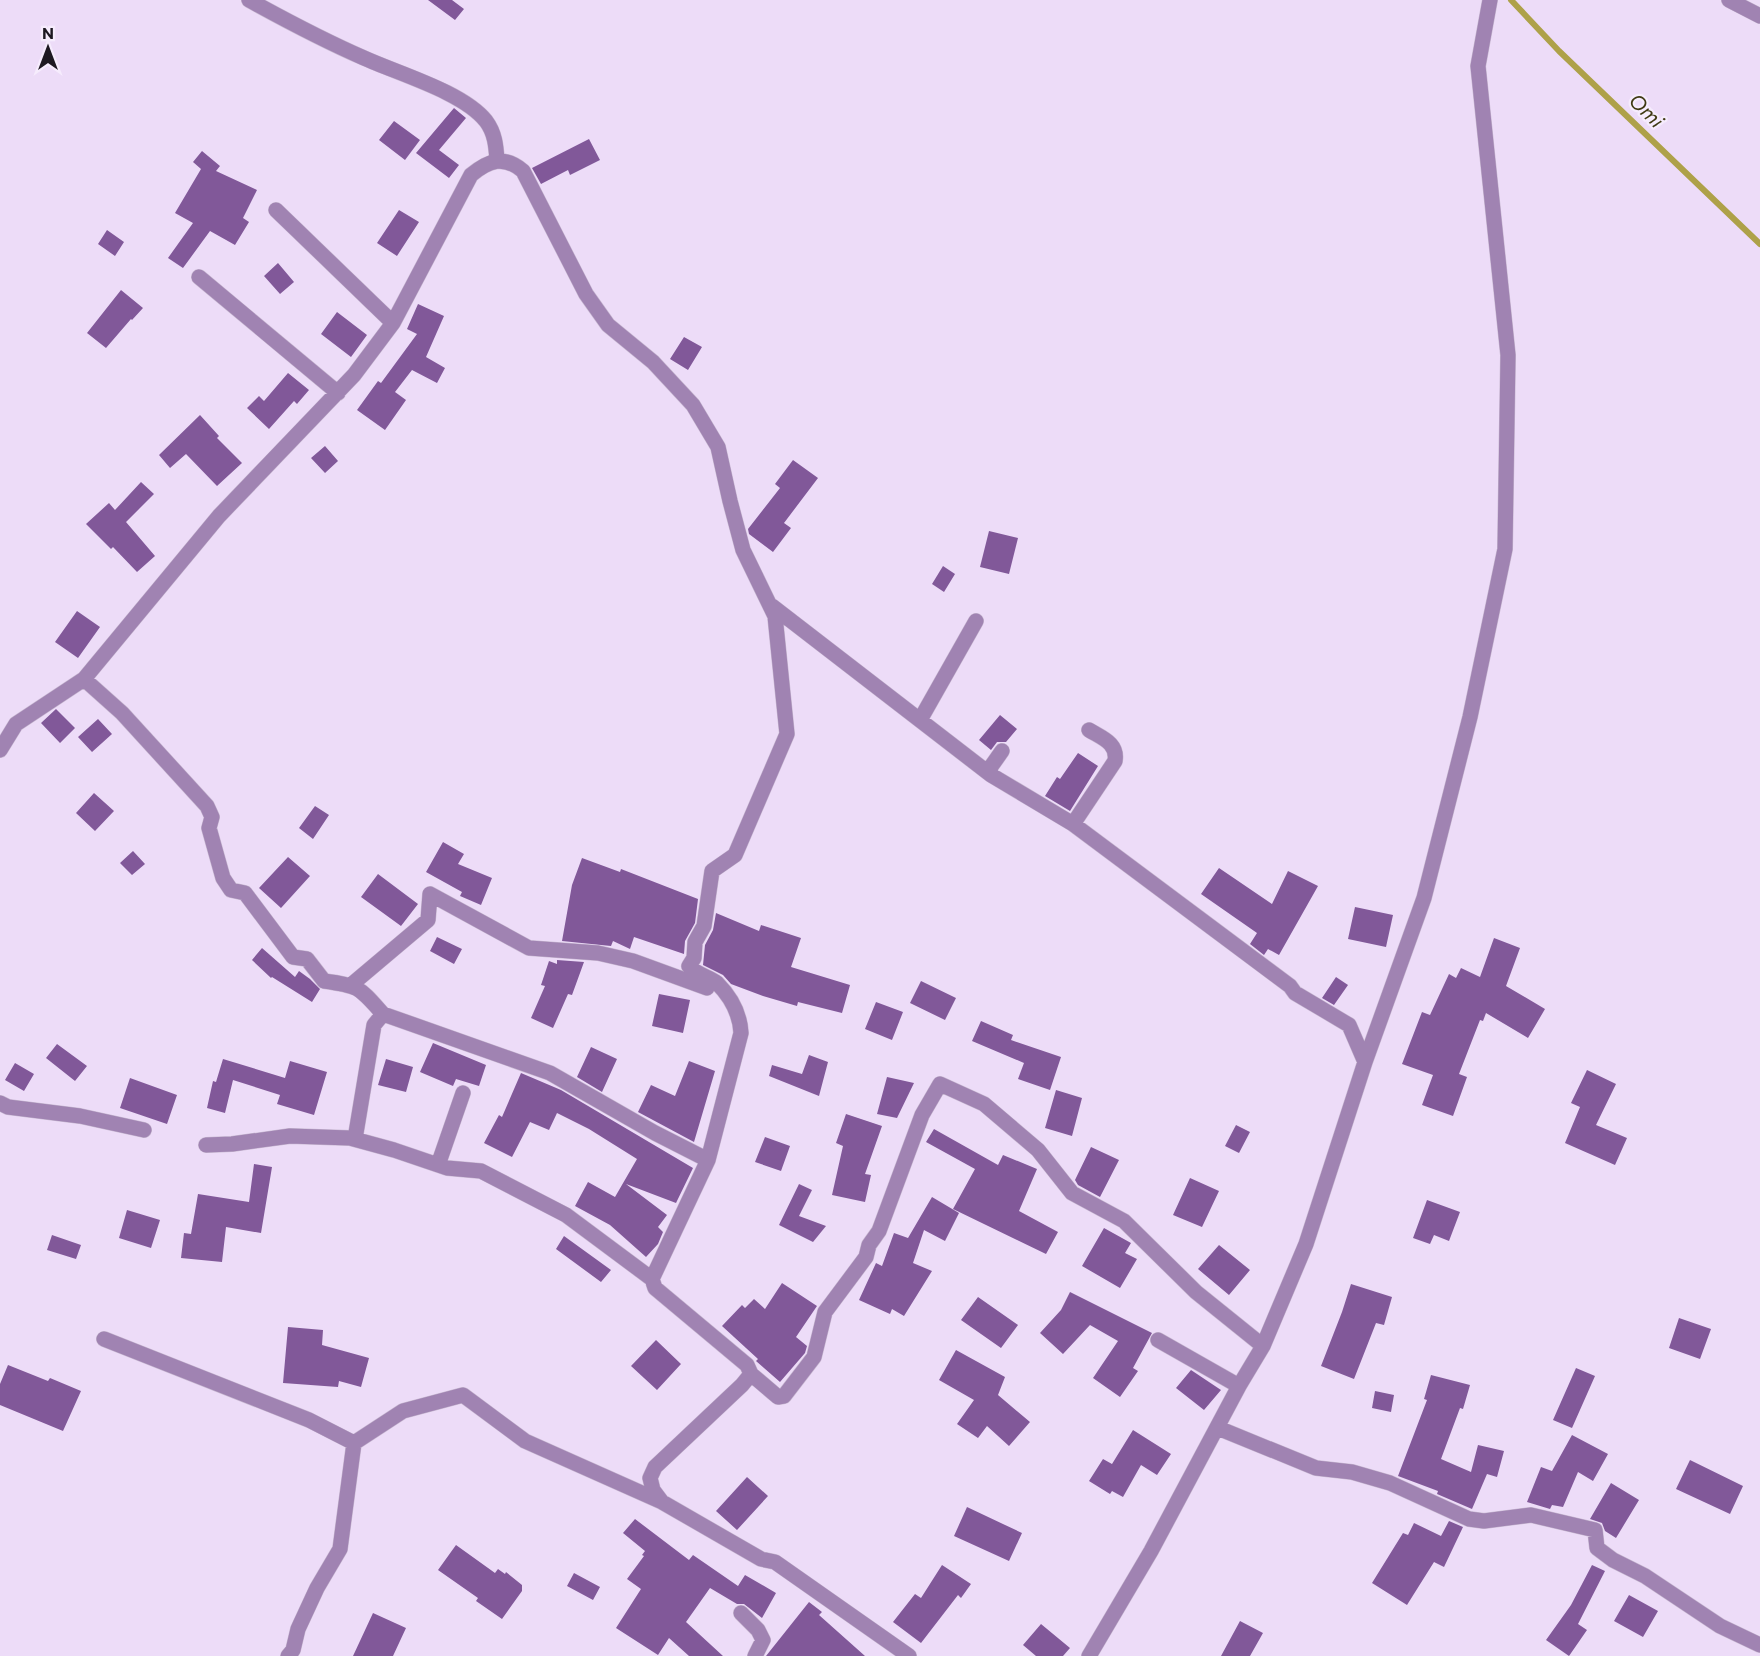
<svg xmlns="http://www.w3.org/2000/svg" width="1760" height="1656" font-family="Commissioner,sans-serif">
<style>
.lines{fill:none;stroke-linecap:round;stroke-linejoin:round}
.stream{stroke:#aea149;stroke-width:6}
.building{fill:#815899}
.street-casing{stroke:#c8b9d1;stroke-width:16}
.street{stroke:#a083b2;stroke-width:15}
.labels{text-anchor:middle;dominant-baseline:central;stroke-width:4.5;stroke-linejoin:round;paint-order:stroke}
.water-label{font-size:20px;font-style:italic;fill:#3f3913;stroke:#f6ecfd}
</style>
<rect width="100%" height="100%" fill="#eddcf8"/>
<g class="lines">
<!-- stream -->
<path class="stream" d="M1511,0L1559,51L1760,244"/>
</g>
<!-- building -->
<path class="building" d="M428,0H452L464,9L455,20Z
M454,108L466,118L439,150L459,165L449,178L416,153Z
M394,121L420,140L405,160L379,140Z
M589,139L600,160L570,175L568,170L541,184L532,168Z
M202,151L220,166L216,171L257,190L243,218L249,222L235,245L210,231L183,268L168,258L193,223L175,213L201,169L193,162Z
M399,210L419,222L397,256L377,243Z
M107,230L124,242L115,256L98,244Z
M278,263L294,282L280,294L264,276Z
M121,290L143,308L132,320L131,319L106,348L87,333Z
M418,304L444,316L426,357L445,368L437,383L412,370L395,392L406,400L385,430L357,410L378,381L381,383L417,334L407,329Z
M337,312L367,335L351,357L321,334Z
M684,337L702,347L688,370L670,359Z
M288,373L309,390L297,404L294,401L269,429L247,408L259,396L264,401Z
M200,415L219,436L217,438L242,463L217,486L186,454L170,468L159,455Z
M325,446L338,461L325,473L311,458Z
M793,460L818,478L784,523L791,528L773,552L749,534L748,529L780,488L775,484Z
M141,482L154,494L126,522L155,556L137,572L113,547L111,549L86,524L109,503L115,510Z
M989,531L1018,538L1009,574L980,567Z
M943,566L955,574L944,592L932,584Z
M77,611L100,627L78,658L55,642Z
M56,709L75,728L60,743L41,723Z
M1000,715L1017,729L1006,742H997L991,750L979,740Z
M98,719L112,734L92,752L78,737Z
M1078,753L1098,766L1070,811L1045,796L1057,777L1060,779Z
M94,793L114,811L95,831L76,813Z
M315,806L329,815L313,839L299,828Z
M443,842L464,854L458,864L492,878L481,905L460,896L462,892L426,872Z
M133,851L145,864L132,875L120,863Z
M288,857L310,876L281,908L259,888Z
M582,858L620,872L621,869L698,899L695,923L685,941L684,954L634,937L630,949L613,941L611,946L562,941L572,885Z
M1219,868L1272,904L1288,871L1318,886L1279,955L1268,949L1264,955L1250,944L1257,933L1201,894Z
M378,874L418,904L401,926L361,897Z
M1355,907L1393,915L1386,947L1348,939Z
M716,913L759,931L761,925L801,938L791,967L850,985L842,1013L798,1002L797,1006L763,996L731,984L723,975L703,965L705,945L713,930Z
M437,937L462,949L454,964L430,951Z
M1494,938L1520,948L1506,986L1545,1009L1528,1038L1486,1013L1483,1021L1480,1020L1459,1074L1467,1077L1453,1116L1422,1105L1433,1075L1402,1064L1422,1012L1430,1015L1449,974L1456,978L1461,968L1480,977Z
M262,948L295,977L299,971L310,979L320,989L312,1002L272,977L271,978L252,960Z
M557,960L584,962L572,995L568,994L553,1028L531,1018L545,986L541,985L549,961L557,964Z
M1336,977L1348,985L1334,1005L1322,998Z
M921,981L956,998L945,1020L910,1003Z
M659,994L690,1000L683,1033L652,1026Z
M876,1002L903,1012L892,1040L865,1029Z
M981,1021L1013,1035L1011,1040L1061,1057L1050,1090L1018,1079L1024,1063L972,1041Z
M433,1043L486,1065L479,1086L456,1079L453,1086L420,1072Z
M57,1044L87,1066L75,1081L46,1058Z
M591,1047L617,1059L602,1092L577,1077Z
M809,1055L828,1062L819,1096L769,1076L772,1065L802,1074Z
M223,1059L285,1078L290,1061L327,1072L314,1115L277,1104L280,1095L233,1080L225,1113L207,1108L213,1081L216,1082Z
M386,1059L413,1067L406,1092L378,1085Z
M689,1061L715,1071L694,1142L638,1112L651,1085L675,1096Z
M15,1063L34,1074L24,1091L5,1080Z
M1587,1070L1616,1084L1596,1125L1627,1138L1615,1165L1565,1143L1580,1107L1571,1103Z
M521,1073L561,1090L693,1168L676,1203L626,1184L667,1215L658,1227L663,1232L658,1244L646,1257L610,1225L575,1206L588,1182L615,1197L637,1159L589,1129L557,1113L549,1130L530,1122L512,1157L484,1143L499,1115L502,1117Z
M887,1077L914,1083L897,1118L877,1114Z
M130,1078L177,1095L167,1124L120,1108Z
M1056,1090L1082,1098L1072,1136L1045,1128Z
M846,1114L882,1126L865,1174L871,1175L865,1202L832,1195L843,1146L836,1143Z
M1236,1125L1250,1132L1239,1153L1225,1146Z
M934,1129L998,1165L1003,1155L1037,1169L1019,1211L1058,1232L1046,1254L953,1209L975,1169L926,1142Z
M765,1137L790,1146L781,1171L755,1162Z
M1091,1147L1119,1160L1100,1197L1078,1185L1075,1180Z
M254,1164L272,1167L261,1233L226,1227L222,1262L181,1258L184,1233L191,1234L198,1194L249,1202Z
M1190,1178L1219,1191L1202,1227L1173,1215Z
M799,1184L812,1190L799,1216L826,1226L813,1242L779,1225Z
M932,1197L959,1213L945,1241L924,1230L913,1263L932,1271L904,1316L892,1309L890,1314L859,1300L876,1263L882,1266L894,1233L908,1238Z
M1427,1200L1460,1212L1449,1241L1434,1235L1430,1244L1413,1238Z
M127,1210L160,1220L151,1248L119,1238Z
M1104,1228L1131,1243L1125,1253L1137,1259L1120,1288L1082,1266Z
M52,1235L81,1245L76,1259L47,1250Z
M564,1236L611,1270L601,1282L556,1249Z
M1219,1245L1250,1270L1229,1295L1198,1269Z
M782,1283L817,1306L796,1337L807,1346L805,1353L780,1382L756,1361L758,1359L722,1326L742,1305L745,1308L754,1299L765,1309Z
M1351,1284L1392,1297L1384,1325L1376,1323L1354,1379L1321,1366L1342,1312Z
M1070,1292L1152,1333L1133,1368L1138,1371L1120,1397L1093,1378L1118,1341L1090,1325L1063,1354L1040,1333L1061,1310Z
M978,1297L1018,1325L1001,1348L961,1320Z
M1679,1318L1711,1329L1700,1359L1669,1348Z
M288,1327L323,1330L322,1345L369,1358L361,1387L339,1381L338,1387L283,1383Z
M656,1340L681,1364L657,1390L631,1366Z
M956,1350L1005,1377L998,1395L1030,1422L1009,1446L987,1426L978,1438L957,1424L974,1400L939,1380Z
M8,1365L48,1381L50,1378L81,1391L63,1431L0,1405V1384Z
M1576,1368L1595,1376L1572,1428L1553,1420Z
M1191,1370L1221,1390L1204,1410L1176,1388Z
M1431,1375L1470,1385L1463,1409L1460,1408L1441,1459L1471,1472L1478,1445L1504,1451L1497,1477L1487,1474L1472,1509L1437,1494L1438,1491L1398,1476L1427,1400L1424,1399Z
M1375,1391L1394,1395L1391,1412L1372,1408Z
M1133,1430L1171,1454L1157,1475L1141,1465L1123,1497L1112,1491L1110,1494L1089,1481L1103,1459L1112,1464Z
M1572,1435L1608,1454L1593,1481L1578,1472L1563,1507L1552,1505L1550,1509L1527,1502L1541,1467L1552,1471Z
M1690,1460L1743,1486L1730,1514L1676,1489Z
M747,1477L768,1496L737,1530L716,1511Z
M1611,1483L1639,1500L1616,1538L1605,1531L1602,1523L1590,1519Z
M967,1507L1022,1533L1009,1561L954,1536Z
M635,1519L689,1560L693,1555L738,1586L745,1575L776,1593L762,1618L744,1604H737L710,1588L686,1622L723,1656H689L669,1638L658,1655L616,1628L641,1589L627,1579L644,1556L642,1555L645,1551L623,1533Z
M1449,1521L1463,1527L1444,1567L1434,1562L1407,1605L1372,1583L1403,1533L1408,1535L1414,1523L1441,1536Z
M456,1545L495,1573L498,1569L505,1574L506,1572L522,1585V1591L502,1619L476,1601L478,1598L438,1570Z
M942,1565L971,1584L961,1598L958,1595L921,1643L893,1622L915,1594L921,1598Z
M1592,1565L1605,1571L1578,1624L1587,1630L1569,1656L1546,1640L1571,1605Z
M574,1573L600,1587L593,1600L567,1586Z
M1629,1595L1658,1611L1643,1637L1614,1621Z
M809,1602L822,1612L819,1615L865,1656H766Z
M373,1613L406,1628L393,1656H353Z
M1240,1621L1263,1633L1250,1656H1221Z
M1041,1624L1070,1648L1063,1656H1036L1023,1645Z"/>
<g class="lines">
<!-- street casing -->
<g class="street-casing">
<path id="street" d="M249,0C287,21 325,41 364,58C399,74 463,92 486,121C495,133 496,146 497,160
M1729,0L1760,16
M276,210L393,323
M199,277L338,393
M772,606L991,775
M920,720L976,621
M0,750L16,724L84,679
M1002,751L990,768L991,775L1073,824L1290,986L1295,993L1349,1025L1365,1062
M1073,824L1115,761C1118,743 1102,738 1089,730
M351,985L428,920L430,894L529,948L598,953L633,961L707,988
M383,1014L550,1073L655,1133L708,1160
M0,1103L8,1107L80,1116L144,1130
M355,1139L374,1025L383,1014C359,987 360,986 324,981L307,959L293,957L245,893L231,890L223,878L209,828L212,817L207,806L122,713L84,679L219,516L354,375L393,323L471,175C489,160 504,155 523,171L586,294L608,325L653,362L693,405L718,447L730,501L743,550L775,616L787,734L735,855L712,871L704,926L695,942L694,958L689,966C697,975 708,976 717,983C731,997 740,1014 741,1033L708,1160L652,1279
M206,1145L232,1144L290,1136L350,1138L394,1150L447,1168L481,1171L566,1215L652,1279L655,1288L747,1365L751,1374L778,1397L784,1396L814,1357L825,1312L866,1257L869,1245L879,1231L922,1115L940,1084L984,1104L1038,1150L1072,1193L1124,1221L1196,1292L1263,1346
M438,1165L463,1093
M104,1339L309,1420L354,1443L403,1411L463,1395L525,1441L662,1502
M1158,1340L1239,1386
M751,1374L742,1385L655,1467L650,1478L653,1490L662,1502L761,1559L775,1562L909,1656
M1218,1428L1316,1468L1352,1472L1390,1483L1469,1519L1484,1521L1531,1515L1595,1530L1597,1548L1613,1560L1645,1576L1720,1626L1760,1645
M741,1613L758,1630L763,1640L755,1656
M288,1656L293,1650L298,1629L317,1588L340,1549L354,1443
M1089,1656L1151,1551L1239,1386L1263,1346L1306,1244L1365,1062L1424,898L1470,717L1505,549L1508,355L1478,66L1490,0"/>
</g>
<!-- street -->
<use href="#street" class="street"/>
</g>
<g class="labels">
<!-- water labels -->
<g class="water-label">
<text transform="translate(1647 110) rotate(44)">Omi</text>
</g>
</g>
<!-- north arrow -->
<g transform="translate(48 48)" stroke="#f6ecfd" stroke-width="4.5" paint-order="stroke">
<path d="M0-4.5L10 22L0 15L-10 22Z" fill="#1e1922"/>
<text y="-9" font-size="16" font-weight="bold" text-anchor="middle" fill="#1e1922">N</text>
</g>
</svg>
